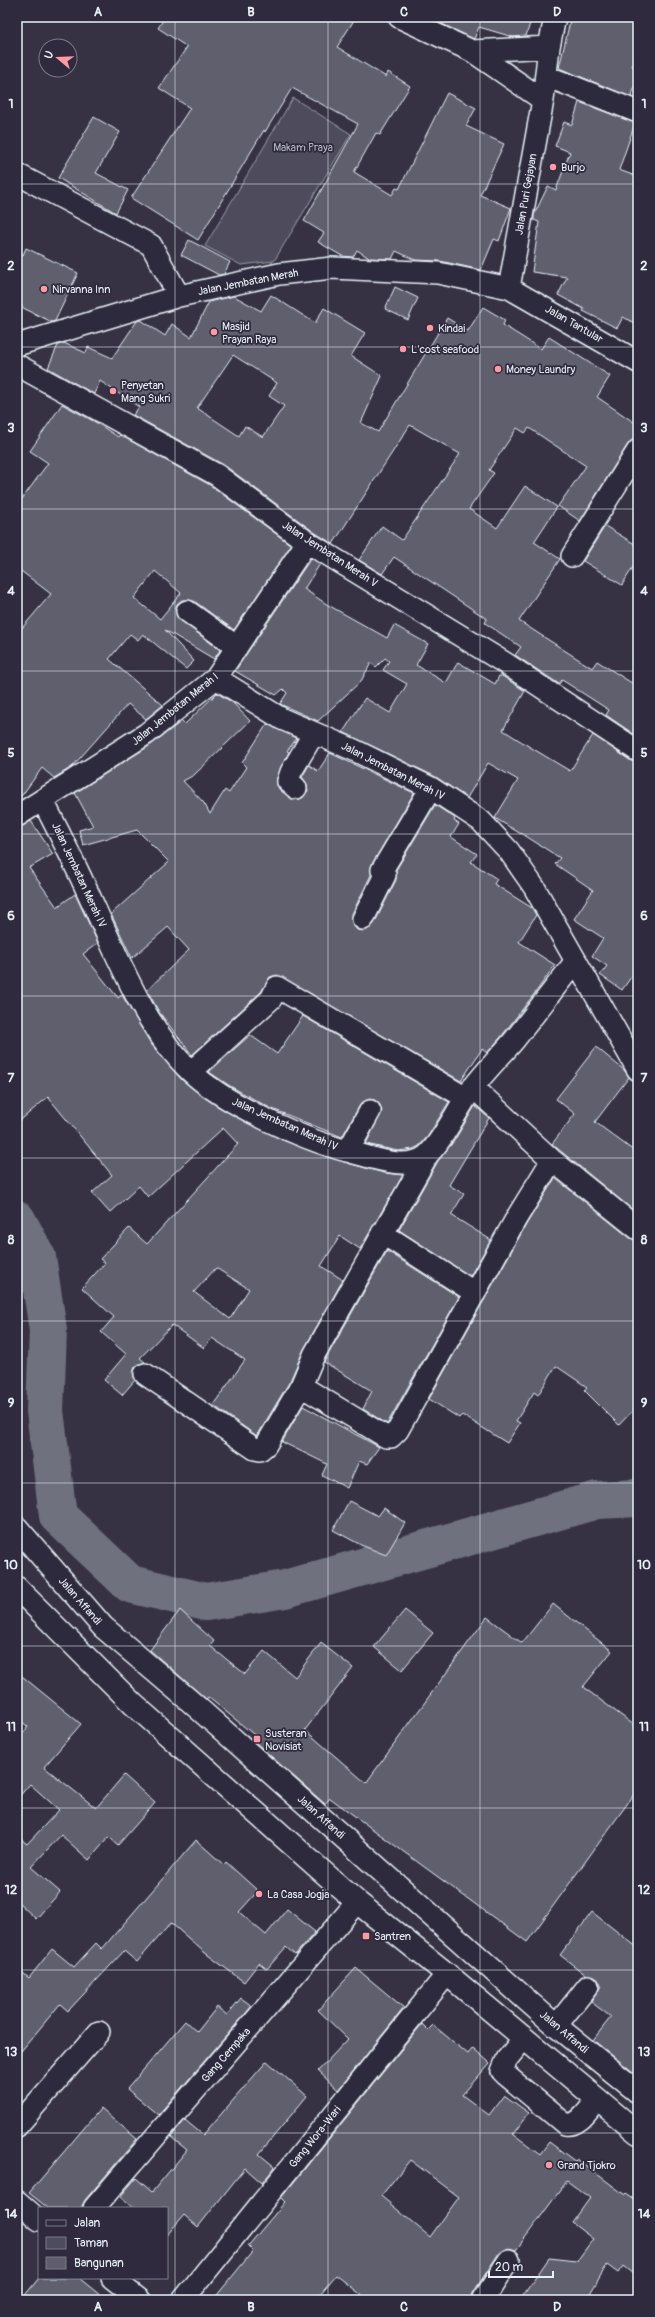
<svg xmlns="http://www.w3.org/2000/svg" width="655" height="2317" font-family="Pangolin,sans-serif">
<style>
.green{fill:#4d4b5c;stroke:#9a9eaa}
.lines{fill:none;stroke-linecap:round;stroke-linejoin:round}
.river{stroke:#70717f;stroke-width:38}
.building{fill:#605e6e;stroke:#e8f1f8;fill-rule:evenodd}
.minor-casing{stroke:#e8f1f8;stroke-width:24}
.major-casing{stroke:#e8f1f8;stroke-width:25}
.minor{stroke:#2f2a3d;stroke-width:21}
.major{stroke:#2f2a3d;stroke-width:22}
.grid{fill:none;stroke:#e8f1f8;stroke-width:1;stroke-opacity:0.55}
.poi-dot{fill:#ff9aa2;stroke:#2f2a3d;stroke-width:1.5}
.labels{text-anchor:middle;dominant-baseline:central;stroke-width:3.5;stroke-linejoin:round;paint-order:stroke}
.park-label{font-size:11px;fill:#b2b7c1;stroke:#2f2a3d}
.poi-label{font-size:11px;fill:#e8f1f8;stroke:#2f2a3d;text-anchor:start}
.street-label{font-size:11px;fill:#e8f1f8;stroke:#2f2a3d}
.neatline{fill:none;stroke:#e8f1f8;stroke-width:1.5}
.grid-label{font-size:13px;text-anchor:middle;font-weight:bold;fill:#e8f1f8}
</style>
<rect width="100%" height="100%" fill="#363244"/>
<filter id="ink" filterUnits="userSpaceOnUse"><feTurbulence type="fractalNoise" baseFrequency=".025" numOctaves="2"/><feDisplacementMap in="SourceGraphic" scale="8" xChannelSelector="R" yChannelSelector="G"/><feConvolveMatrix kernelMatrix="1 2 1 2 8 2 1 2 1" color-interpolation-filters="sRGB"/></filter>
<g filter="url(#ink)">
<!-- green -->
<path class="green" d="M293,98L351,134L274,261L241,265L205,246Z"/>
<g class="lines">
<!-- river -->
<path class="river" d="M17,1220L37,1257L48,1330L45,1411L58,1516L130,1584L206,1602L285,1589L597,1500L638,1498"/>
</g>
<!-- building -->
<path class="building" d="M165,17H356L337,47L386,77L388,72L410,86L380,135L376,133L354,172L392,195L396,188L399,189L447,93L476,108L466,126L504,144L480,195L511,208L499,241L494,239L481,270L440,261L415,260L396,251L392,259L369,258L357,250L353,257L342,256L318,242L324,233L304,221L358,124L292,88L265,132L264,130L198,240L131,198L190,108L159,88L187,47L158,28Z
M427,17H532L526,36L513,37L479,27L474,39Z
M571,17H620L638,22V43L632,66L638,69V79L631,97L559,68Z
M579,102L635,123L619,170L638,177V325L623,317L617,328L583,311L584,309L558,295L567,277L532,272L539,222L534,220V215L548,186L556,190L570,152L555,146L564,122L572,125Z
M94,117L120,132L96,173L128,190L116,213L58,178Z
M189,240L230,262L224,274L219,275L181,255Z
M26,248L78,273L55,321L52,322L17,305V251L23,255Z
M395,287L418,298L408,320L385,309Z
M271,295L315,323L324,308L365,333L351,356L382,376L361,423L378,432L447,318L468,331L483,307L505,320L503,325L541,349L549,337L610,376L597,397L638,425V438L628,444L580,521L558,506L586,466L529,428L525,433L517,428L489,470L494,473L469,509L497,528L525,486L557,507L534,542L560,559L519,621L592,668L597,661L638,687V737L606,715L609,710L562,680L559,684L515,655L521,647L485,623L487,619L394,557L382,574L359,560L382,526L402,540L460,454L410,425L333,544L314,532L224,465L133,415L139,407L100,381L94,394L48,368L58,345L64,343L86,353L88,347L112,358L137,321L141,320L165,336L172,324L191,337L209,302L234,296L261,311ZM233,355L277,383L269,396L284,406L263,437L245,426L239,436L197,408Z
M62,404L97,423L118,437L120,435L210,485L291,545L234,630L194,601L182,600L177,604L175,610L180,620L220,650L214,659L165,630L194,661L186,669L143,634L138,640L130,634L109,659L163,705L146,719L128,704L72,767L54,778L42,768L17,802V634L51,594L17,568V506L48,463L30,451ZM155,571L181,593L160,619L134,598Z
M605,526L638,546V559L622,585L583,561Z
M311,558L320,564L304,589L328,605L387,638L394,625L428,644L416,665L446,683L458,662L495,684L499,676H502L525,691L503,730L530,747L570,771L593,735L631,761L638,763V967L622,990L600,975L607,966L592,956L603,938L574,919L593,890L555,864L560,858L521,833V834L495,818L518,780L488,763L467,798L436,777L343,732L365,698L390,713L407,684L383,670L389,661L385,658L376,667L371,663L361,681L318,721L280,704L287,693L283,689L276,695L235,671Z
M217,693L233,703L250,721L194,775L183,781L204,803L210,814L225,790L229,793L246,767L242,763L267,724L297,738L287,751L289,752L277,778V785L280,790L293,800L300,799L308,791L307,784L302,777L309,765L318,771L330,753L414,793L372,864L371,875L352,914L353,925L357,930L364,931L374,924L396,880V870L435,805L455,818L454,821L459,824L451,837L477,854L471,862L497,879L494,884L532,908L536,915L519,942L555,965L538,989L501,1037L487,1053L482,1049L461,1081L277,975L270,977L261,992L192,1055L159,1012L147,990L189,950L168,927L132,958L111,914L169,862L137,830L83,845L79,830L93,826L75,793L152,744L182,721L185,724Z
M31,821L53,854L29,868L57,907L75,894L98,943L83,954L118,998L122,995L151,1044L182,1080L217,1106L282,1140L344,1162L384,1173L403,1175L360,1249L340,1236L321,1266L343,1280L304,1349L290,1381L257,1436L213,1405L245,1360L212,1338L204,1348L172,1325L140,1358L145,1362L135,1367L133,1373L135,1380L122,1395L104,1380L126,1354L101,1332L114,1317L82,1288L105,1263L100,1259L129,1228L147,1244L238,1144L223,1128L148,1197L139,1186L110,1213L92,1193L112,1175L48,1097L17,1123V828ZM216,1268L249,1289L230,1319L194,1292Z
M303,1016L449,1102L428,1136L419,1146L413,1149L398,1151L366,1144L382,1111L380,1105L375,1100L369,1099L360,1105L342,1137L270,1108L230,1086L209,1072L250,1035L277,1054Z
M596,1047L624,1070L629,1077L595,1122L638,1154V1214L552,1144L575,1114L556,1099Z
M475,1106L489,1118L449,1185L464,1194L451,1215L491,1240L470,1276L399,1230L438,1161L454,1141Z
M555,1178L630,1238L638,1241V1405L619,1425L584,1390L587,1387L556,1366L538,1395L534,1392L516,1421L520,1423L507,1443L462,1415L459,1418L429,1399L527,1223Z
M387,1251L459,1297L387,1424L363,1409L372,1391L324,1362Z
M303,1406L379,1447L367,1464L359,1461L347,1488L322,1475L327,1464L282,1442Z
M349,1501L378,1516L384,1508L405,1523L386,1555L361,1545L333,1530Z
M553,1604L612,1651L583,1687L638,1728V1789L527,1942L330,1798L325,1804L255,1742L258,1738L208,1697L206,1699L150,1650L180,1610L214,1641L210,1646L245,1674L264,1651L295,1677L321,1643L353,1668L305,1730L366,1783L487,1617L522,1643Z
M405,1610L433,1633L402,1670L374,1647Z
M17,1672L81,1724L44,1767L96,1808L124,1775L155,1803L118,1845L109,1837L89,1860L61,1835L31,1867L60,1892L36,1919L17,1901V1836L27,1844L59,1810L30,1784L17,1799V1740L28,1727L17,1717Z
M196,1840L224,1865L226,1862L258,1891L239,1912L266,1935L287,1909L315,1932L295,1955L286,1947L267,1969L259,1963L244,1982L204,1952L171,1923L137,1962L124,1951L68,2011L60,2004L17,2056V1968L29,1978L52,1949L74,1967L96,1943L102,1949Z
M592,1912L638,1948V2076L593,2040L611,2017L591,2002L601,1986L599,1981L595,1976L586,1975L560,1955Z
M356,1968L404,2008L338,2090L318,2071L348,2039L318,2010Z
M241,1998L252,2006L158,2115L127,2089L185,2021L197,2032L217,2007L227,2015Z
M422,2024L428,2030L433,2025L468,2054L473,2048L490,2063L462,2095L489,2115L504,2095L529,2113L513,2134L540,2154L549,2142L576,2162L577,2159L625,2195L626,2194L638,2202V2278L623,2266L618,2273L607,2265L586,2300H520L549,2258L577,2261L593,2239L572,2223L590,2198L567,2181L516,2250L509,2248L499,2253L473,2293L471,2300H368L336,2275L315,2300H213L253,2251L248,2246L285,2202L281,2198ZM410,2160L459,2197L430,2237L381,2196Z
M267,2061L307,2096L259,2154L275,2167L262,2183L245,2168L198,2227L184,2215L167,2235V2208H133L120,2197L136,2178L152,2192L187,2150L171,2137L185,2120L203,2135Z
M101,2108L137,2139L85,2200L81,2208H48L29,2193Z
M39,2278H79L106,2300H21Z"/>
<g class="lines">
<!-- minor casing -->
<g class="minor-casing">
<path id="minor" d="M399,17L472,51L543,100
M472,51L549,47
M546,76L638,112
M17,174L151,245L179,296
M509,288L543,100L549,47L555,17
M17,345L179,296L279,274L332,268L438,273L509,288L638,362
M17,365L217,475L307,542L505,663L638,751
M572,556L638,450
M187,611L237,647
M216,678L282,719L354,750L431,788L481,821L509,851L534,887L638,1070
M296,788L288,781L291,772L314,733
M43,801C62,838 81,876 98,915C123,969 147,1030 191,1072C225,1104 302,1139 347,1151C369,1156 405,1172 426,1156C441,1144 459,1106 472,1089C485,1071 501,1056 515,1039C535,1014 555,987 575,962
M17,816L146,734L216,678L307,542
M363,919L385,875L382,870L431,788
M191,1072L271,999L277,987L466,1098
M473,1087L552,1160L638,1229
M348,1151L370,1111
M427,1156L314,1355L301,1386L386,1437H391L398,1430L517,1217L552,1160
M382,1233L475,1293
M145,1374L255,1449L260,1450L266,1445L301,1386
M556,2026L588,1986
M524,2038L507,2059L502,2071L506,2075L565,2124C579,2127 588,2110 597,2100
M17,2126L99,2032
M17,2201L39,2220
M94,2208L357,1902
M112,2278L140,2300
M183,2300L447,1974
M483,2300L509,2260"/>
</g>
<!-- major casing -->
<g class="major-casing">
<path id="major" d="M17,1528L103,1627L190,1701L556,2026L638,2092
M17,1588L133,1704L357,1902L447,1974L638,2133"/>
</g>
<!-- minor -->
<use href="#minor" class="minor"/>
<!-- major -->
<use href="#major" class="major"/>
</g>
</g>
<!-- grid -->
<path class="grid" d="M175,17V2300M328,17V2300M480,17V2300M17,184H638M17,347H638M17,509H638M17,671H638M17,834H638M17,996H638M17,1158H638M17,1321H638M17,1483H638M17,1646H638M17,1808H638M17,1970H638M17,2133H638"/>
<!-- markers -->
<g class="poi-dot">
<circle cx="553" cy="167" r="4"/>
<circle cx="44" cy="289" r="4"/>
<circle cx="430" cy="328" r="4"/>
<circle cx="214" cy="332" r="4"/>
<circle cx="403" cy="349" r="4"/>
<circle cx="498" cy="369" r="4"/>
<circle cx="113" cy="391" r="4"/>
<rect x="253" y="1735" width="8" height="8" rx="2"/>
<circle cx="259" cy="1894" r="4"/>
<rect x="362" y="1932" width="8" height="8" rx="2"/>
<circle cx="549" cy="2165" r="4"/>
</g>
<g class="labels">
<!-- park labels -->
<g class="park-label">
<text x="303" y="147">Makam Praya</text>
</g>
<!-- poi labels -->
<g class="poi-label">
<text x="561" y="167">Burjo</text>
<text x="52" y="289">Nirvanna Inn</text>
<text x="222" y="326">Masjid<tspan x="222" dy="13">Prayan Raya</tspan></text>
<text x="438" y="328">Kindai</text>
<text x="411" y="349">L'cost seafood</text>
<text x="506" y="369">Money Laundry</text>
<text x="121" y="385">Penyetan<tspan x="121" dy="13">Mang Sukri</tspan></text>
<text x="265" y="1733">Susteran<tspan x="265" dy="13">Novisiat</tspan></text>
<text x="267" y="1894">La Casa Jogja</text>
<text x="374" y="1936">Santren</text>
<text x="557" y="2165">Grand Tjokro</text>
</g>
<!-- street labels -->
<g class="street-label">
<text transform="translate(526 194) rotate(-80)">Jalan Puri Gejayan</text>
<text transform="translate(248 282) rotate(-11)">Jalan Jembatan Merah</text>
<text transform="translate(574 324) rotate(30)">Jalan Tantular</text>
<text transform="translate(330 554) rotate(33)">Jalan Jembatan Merah V</text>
<text transform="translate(175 709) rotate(-39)">Jalan Jembatan Merah I</text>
<text transform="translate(393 771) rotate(27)">Jalan Jembatan Merah IV</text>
<text transform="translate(79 875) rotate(65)">Jalan Jembatan Merah IV</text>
<text transform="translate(285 1124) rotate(24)">Jalan Jembatan Merah IV</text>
<text transform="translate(80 1601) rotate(49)">Jalan Affandi</text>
<text transform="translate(321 1817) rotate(42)">Jalan Affandi</text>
<text transform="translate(564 2032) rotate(40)">Jalan Affandi</text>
<text transform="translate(226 2055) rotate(-49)">Gang Cempaka</text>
<text transform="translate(315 2137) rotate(-51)">Gang Wora-Wari</text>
</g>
</g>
<!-- margin -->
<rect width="655" height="2317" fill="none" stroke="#2f2a3d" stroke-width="44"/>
<!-- legend -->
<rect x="38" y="2207" width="130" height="72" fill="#2f2a3d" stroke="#797a88"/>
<rect x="46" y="2220" width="20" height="6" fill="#2f2a3d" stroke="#797a88"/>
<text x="74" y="2227" font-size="12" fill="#e8f1f8">Jalan</text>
<rect x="46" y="2237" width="20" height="12" fill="#4d4b5c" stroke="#797a88"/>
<text x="74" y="2247" font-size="12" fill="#e8f1f8">Taman</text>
<rect x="46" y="2257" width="20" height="12" fill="#605e6e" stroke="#797a88"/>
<text x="74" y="2267" font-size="12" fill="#e8f1f8">Bangunan</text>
<!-- north arrow -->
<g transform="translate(58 58) rotate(289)"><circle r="19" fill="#2f2a3d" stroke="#797a88"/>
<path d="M0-3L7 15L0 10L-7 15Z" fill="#ff9aa2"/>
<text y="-6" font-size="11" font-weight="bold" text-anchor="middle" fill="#e8f1f8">U</text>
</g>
<!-- scale -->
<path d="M489 2271v6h64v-6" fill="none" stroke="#e8f1f8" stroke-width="2"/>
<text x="495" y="2271" font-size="12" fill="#e8f1f8" stroke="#2f2a3d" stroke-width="3" paint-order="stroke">20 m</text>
<rect x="22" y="22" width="611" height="2273" class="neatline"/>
<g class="grid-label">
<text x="98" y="16">A</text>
<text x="251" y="16">B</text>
<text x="404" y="16">C</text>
<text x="557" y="16">D</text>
<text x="11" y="108">1</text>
<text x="644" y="108">1</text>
<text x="11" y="270">2</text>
<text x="644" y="270">2</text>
<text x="11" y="432">3</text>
<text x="644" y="432">3</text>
<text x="11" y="595">4</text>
<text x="644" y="595">4</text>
<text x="11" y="757">5</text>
<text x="644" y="757">5</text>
<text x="11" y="920">6</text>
<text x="644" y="920">6</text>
<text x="11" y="1082">7</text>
<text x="644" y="1082">7</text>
<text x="11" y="1244">8</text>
<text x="644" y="1244">8</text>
<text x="11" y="1407">9</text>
<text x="644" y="1407">9</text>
<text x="11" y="1569">10</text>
<text x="644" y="1569">10</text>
<text x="11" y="1731">11</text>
<text x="644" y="1731">11</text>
<text x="11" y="1894">12</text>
<text x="644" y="1894">12</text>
<text x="11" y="2056">13</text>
<text x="644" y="2056">13</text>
<text x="11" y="2218">14</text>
<text x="644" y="2218">14</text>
<text x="98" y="2311">A</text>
<text x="251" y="2311">B</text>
<text x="404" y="2311">C</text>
<text x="557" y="2311">D</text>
</g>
</svg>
